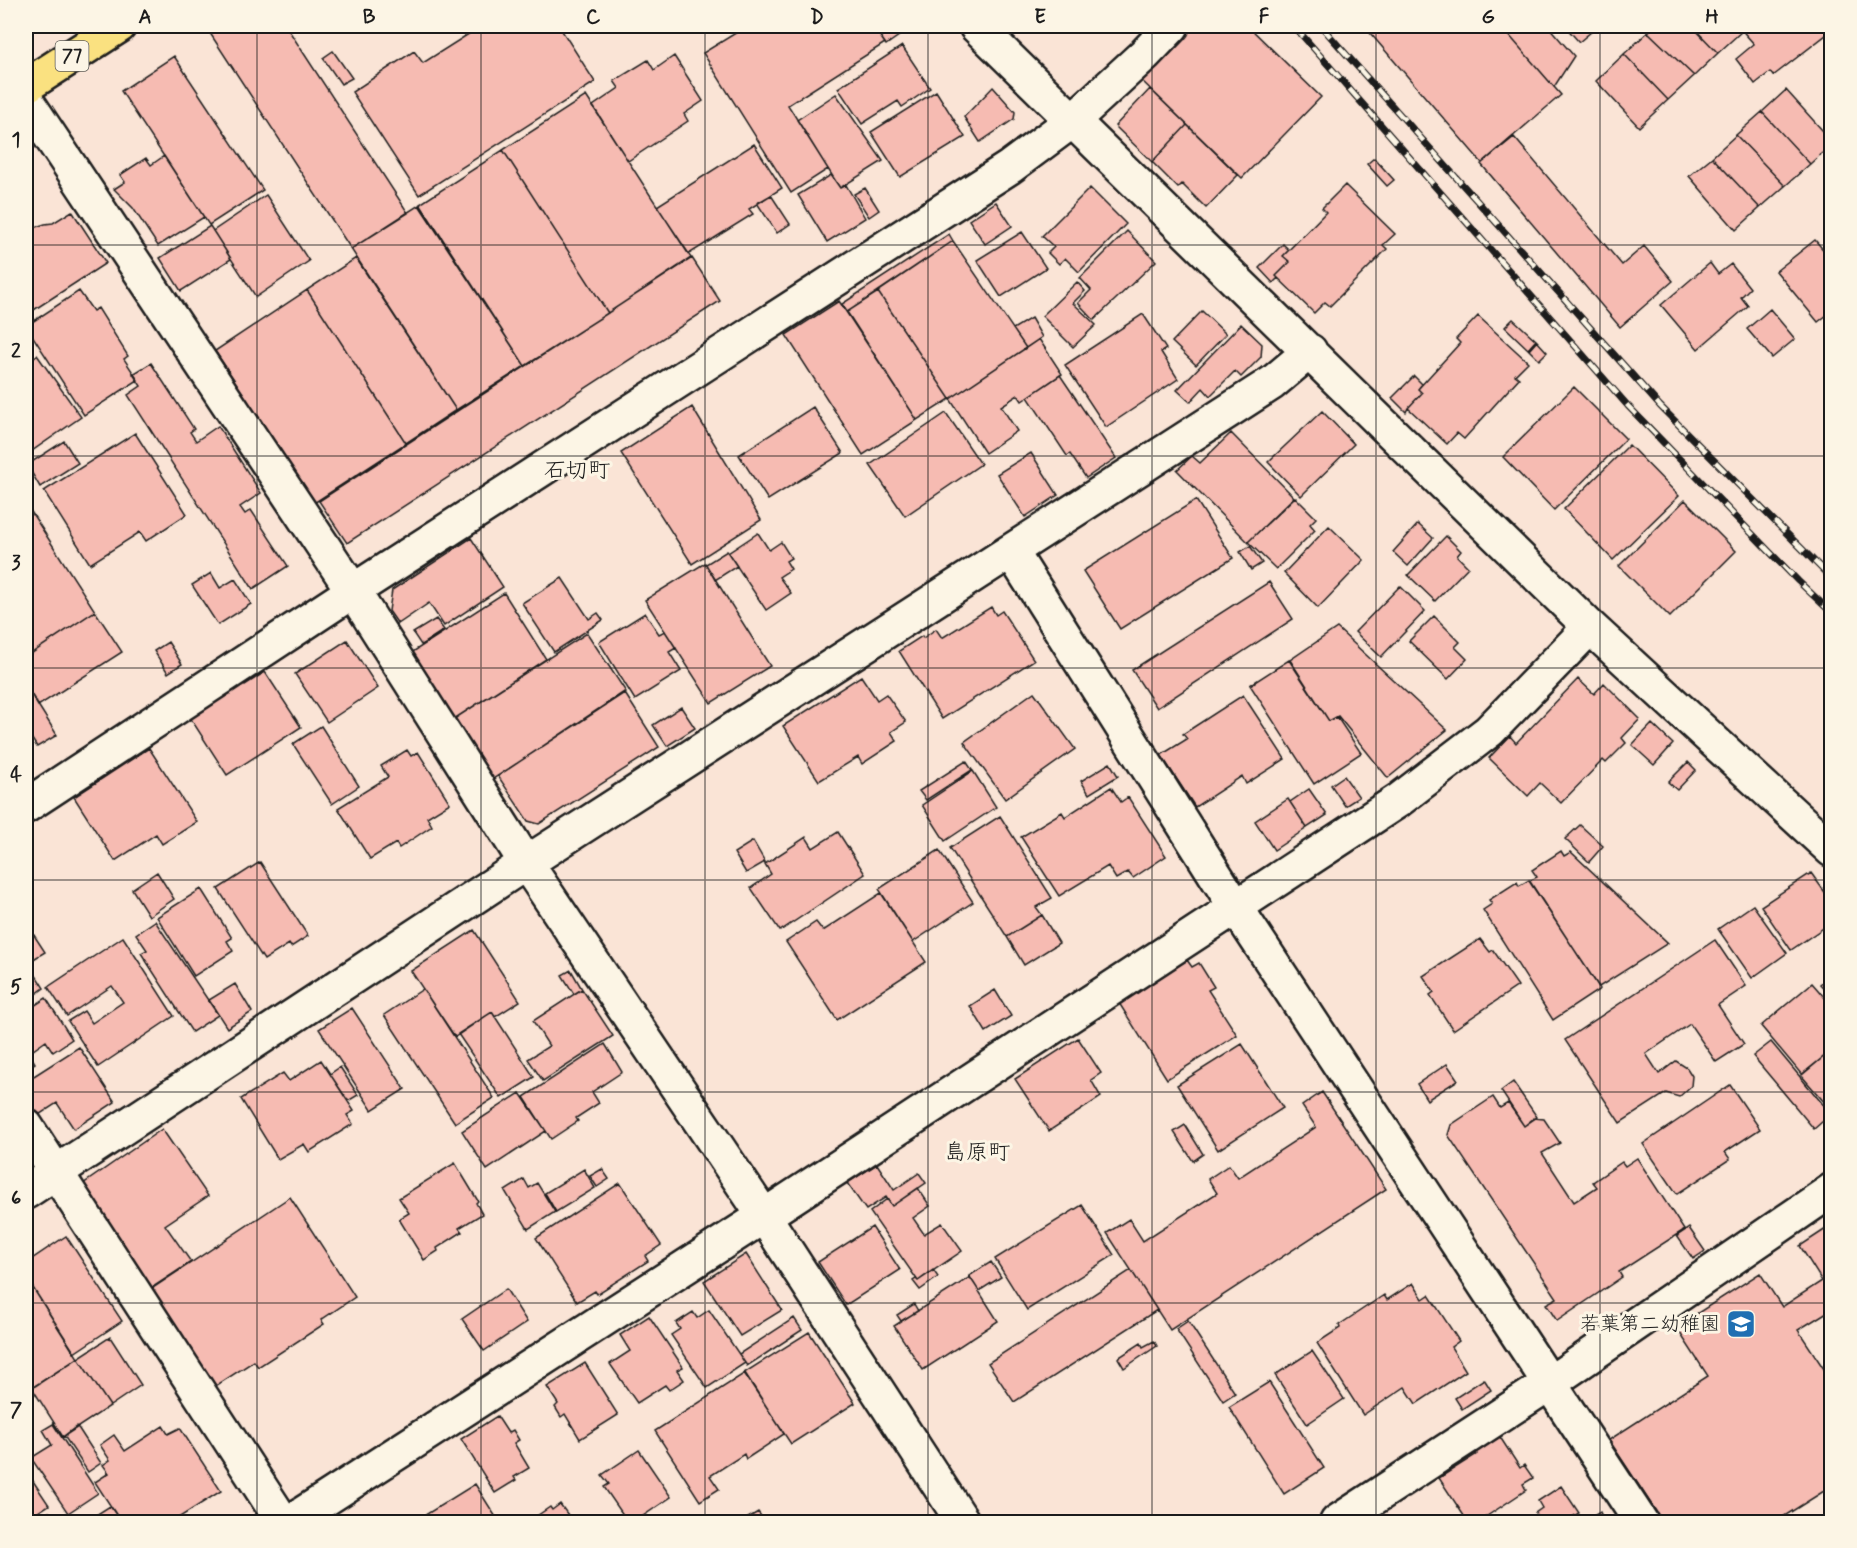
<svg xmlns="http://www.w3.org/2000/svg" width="1857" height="1548" font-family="Mynerve,'Klee One',sans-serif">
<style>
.building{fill:#f6bbb2;stroke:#1c1c1c;stroke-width:1.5}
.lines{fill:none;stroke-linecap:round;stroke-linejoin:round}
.street-casing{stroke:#1c1c1c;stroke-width:38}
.primary-casing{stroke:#1c1c1c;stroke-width:38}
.street{stroke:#fcf5e5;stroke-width:33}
.primary{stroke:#fae180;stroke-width:33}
.rail-casing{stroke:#1c1c1c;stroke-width:7}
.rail{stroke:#fcf5e5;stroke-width:4.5;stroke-dasharray:14;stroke-linecap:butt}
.grid{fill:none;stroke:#1c1c1c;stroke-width:1.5;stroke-opacity:0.55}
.labels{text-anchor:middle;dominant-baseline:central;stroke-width:6;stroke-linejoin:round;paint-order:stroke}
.shield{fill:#fcf5e5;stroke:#5f5d58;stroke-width:1.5}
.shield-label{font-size:18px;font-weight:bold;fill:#1c1c1c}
.poi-label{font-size:20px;fill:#1c1c1c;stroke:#fcf5e5;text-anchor:end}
.quarter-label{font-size:22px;fill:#1c1c1c;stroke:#fcf5e5}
.neatline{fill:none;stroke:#1c1c1c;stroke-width:2}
.grid-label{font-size:20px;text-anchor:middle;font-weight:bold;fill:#1c1c1c}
</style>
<rect width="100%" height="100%" fill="#fae4d6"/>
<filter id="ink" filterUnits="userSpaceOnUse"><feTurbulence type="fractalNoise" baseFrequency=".0167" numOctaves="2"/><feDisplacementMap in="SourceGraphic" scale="12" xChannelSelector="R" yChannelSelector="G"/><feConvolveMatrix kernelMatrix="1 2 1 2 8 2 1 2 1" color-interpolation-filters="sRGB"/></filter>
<g filter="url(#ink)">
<!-- building -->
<path class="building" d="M208,26H286L408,213L351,249L206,27Z
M472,26H559L595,82L419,195L352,92L414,51L423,63L475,30Z
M747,26H873L885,43L788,105L828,169L791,193L703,53Z
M873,26H899L903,33L886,45Z
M1188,26H1248L1321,97L1242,178L1138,77Z
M1364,26H1501L1561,95L1482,163Z
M1501,26H1548L1574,56L1554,87Z
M1565,26H1598L1579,42Z
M1655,26H1692L1718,53L1694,76L1648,32Z
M1692,26H1738L1742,31L1718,53Z
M1738,26H1827L1831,31L1773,76L1770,72L1755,84L1736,59L1754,44Z
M1648,32L1694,76L1668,100L1624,54Z
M902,46L930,88L902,107L898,101L862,124L838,88Z
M333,51L352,78L341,84L323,58Z
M1624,54L1668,100L1639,127L1596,81Z
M174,56L263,190L209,225L121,91Z
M674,56L703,101L684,114L688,121L628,161L593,106L619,88L614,81L648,60L654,70Z
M993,87L1015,112L1014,119L980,142L964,117Z
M1150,89L1187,125L1152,162L1115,126Z
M1786,90L1832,141V144L1810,164L1762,112Z
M936,91L965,137L900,177L871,132Z
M836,94L883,161L840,188L797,120Z
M586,96L691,258L608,313L503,150Z
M1762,112L1810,164L1785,186L1736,135Z
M1187,125L1238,175L1206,208L1182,184L1178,188L1152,162Z
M1736,135L1785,186L1760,208L1712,157Z
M1514,137L1622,265L1644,246L1673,281L1620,327L1481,164Z
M754,144L782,188L749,209L753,214L689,254L657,206Z
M503,150L608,313L525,366L420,204Z
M164,156L204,217L158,246L133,208L114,189L125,182L120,175L146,158L151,165Z
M1712,157L1760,208L1736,230L1689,176Z
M1374,158L1394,180L1387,186L1367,164Z
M831,175L840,188L846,185L865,218L827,242L798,195Z
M1345,185L1395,234L1383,245L1387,249L1330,306L1325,302L1314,313L1276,276L1290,262L1283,256L1326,212L1322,208Z
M865,188L879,210L869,217L854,194Z
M1090,188L1126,224L1079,272L1065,258L1059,264L1048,253L1054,247L1042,236Z
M266,195L309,261L256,297L213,231Z
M771,195L790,224L777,233L757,203Z
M996,202L1012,226L985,244L969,220Z
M419,205L525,366L456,410L351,249Z
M72,211L106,263L26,315V234L33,228L45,224L53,223Z
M210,226L231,259L181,291L160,258Z
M1127,231L1156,261L1094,320L1078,303L1091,290L1080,278Z
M1022,232L1046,268L1001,297L977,260Z
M949,234L953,241L847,312L842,304Z
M1815,240L1832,260V268L1827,272L1832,277V311L1818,322L1776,271Z
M953,241L1026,348L950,399L878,292Z
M1283,244L1289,250L1283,256L1290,262L1276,276L1278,278L1273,283L1259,268Z
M356,258L456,410L406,443L307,290Z
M692,258L720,301L347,543L319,501Z
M1710,263L1718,274L1731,264L1750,288L1741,297L1748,306L1698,349L1661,305Z
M1077,282L1085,291L1073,303L1096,325L1073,347L1042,316Z
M307,290L406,443L314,503L215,351Z
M79,291L93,311L98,308L128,356L124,359L138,380L84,415L26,326Z
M878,292L950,399L917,420L847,312Z
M839,301L917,420L863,455L786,335Z
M1770,309L1795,339L1772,358L1747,329Z
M1202,311L1226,334L1196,365L1172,342Z
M1143,314L1166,349L1161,352L1178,379L1106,427L1065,365Z
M1478,316L1528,362L1515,375L1519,378L1464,439L1457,433L1447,444L1408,408L1422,393L1418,389L1460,343L1456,339Z
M1031,318L1042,337L1026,348L1013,329Z
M1513,319L1536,340L1528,349L1505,327Z
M1241,324L1262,344L1261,357L1241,377L1235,371L1210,396L1203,388L1190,402L1177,390Z
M1039,339L1062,374L1022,401L1018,395L1001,406L1017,431L985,453L950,399Z
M1537,341L1547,352L1539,360L1529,350Z
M37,355L81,417L26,455V363Z
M151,363L194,429L190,432L196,441L218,426L261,493L240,507L245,514L251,510L288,566L253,589L128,395L141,386L133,374Z
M1060,375L1116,458L1086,478L1070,454L1067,456L1028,397Z
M1414,376L1422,384L1418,389L1422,393L1408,408L1406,412L1392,398Z
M1574,387L1626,439L1554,510L1503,457Z
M692,407L761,520L692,564L621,453Z
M813,407L843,453L768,500L739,455Z
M1322,411L1354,444L1301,496L1268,462Z
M946,413L981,464L905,516L870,465Z
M135,433L187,514L146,541L140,532L90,564L44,491Z
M1231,433L1294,497L1248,542L1177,470L1192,456L1200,463Z
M64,441L78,463L40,487L27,465Z
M1629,445L1679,496L1613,560L1564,509Z
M1031,453L1058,495L1025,517L997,474Z
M1295,497L1316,518L1310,524L1315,530L1276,569L1248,542Z
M1196,500L1233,558L1120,629L1083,571Z
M1685,500L1736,551L1670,617L1619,566Z
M26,504L95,611L26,657Z
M1418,524L1433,538L1408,566L1393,552Z
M1329,526L1364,560L1318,608L1284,573Z
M758,533L769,550L781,542L791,558L786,561L791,569L779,577L791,593L766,610L728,553Z
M1446,536L1461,551L1457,556L1468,567L1435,601L1408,575Z
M471,538L503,587L444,626L429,603L398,624L389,611L392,590Z
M1250,546L1262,563L1251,570L1240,552Z
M727,551L737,566L715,580L706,564Z
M705,563L770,666L711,703L645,600Z
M211,573L220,588L235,579L251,604L218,625L192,585Z
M562,578L589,619L598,613L603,620L554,652L522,603Z
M1269,582L1293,619L1157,708L1132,670Z
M1400,586L1425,611L1381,657L1355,632Z
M504,593L546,659L454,719L411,653Z
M991,607L996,615L1002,611L1034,660L942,719L899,651L922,636L923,638L936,629L942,638Z
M95,611L122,652L38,706L26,686V657Z
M645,613L659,634L665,631L676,648L669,652L681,671L635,700L599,642Z
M1434,616L1460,642L1455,647L1467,659L1448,679L1409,641Z
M436,619L444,630L421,645L413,633Z
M1337,628L1447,730L1388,778L1338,716L1329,721L1290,660Z
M587,633L626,692L493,779L454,719Z
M347,640L378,688L327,722L295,674Z
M168,642L182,664L168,673L154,651Z
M1289,660L1329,721L1337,717L1361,753L1314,784L1250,685Z
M265,672L301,727L227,775L189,716L242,681L245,685Z
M861,676L877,700L886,694L906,722L891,732L897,741L862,764L858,757L819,781L783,726Z
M1578,679L1594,694L1604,683L1640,719L1622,738L1626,743L1606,763L1603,760L1561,803L1540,783L1528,796L1489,758L1510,736L1516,743Z
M26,686L57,735L37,747L26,730Z
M624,692L659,747L539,824L528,821L498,776Z
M1034,692L1075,749L1005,799L964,742Z
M1243,695L1285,759L1246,784L1242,776L1195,807L1161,755L1187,739L1183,734Z
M681,707L695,728L667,746L653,725Z
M1652,724L1673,744L1654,765L1632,745Z
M321,726L359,786L332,804L293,744Z
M149,748L197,822L162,844L156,834L115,861L74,797Z
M407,750L411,756L418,752L450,803L427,817L432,826L399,848L396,843L370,859L338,808L388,777L381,766Z
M966,761L972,770L926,800L919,791Z
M1688,762L1696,770L1677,790L1668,782Z
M1110,763L1118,776L1089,794L1081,781Z
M973,771L996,807L945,841L922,805Z
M1344,776L1359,797L1345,806L1331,785Z
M1111,787L1121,802L1128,797L1166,856L1133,878L1128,872L1116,879L1108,866L1059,896L1021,837L1062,812L1065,817Z
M1309,789L1327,815L1307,828L1290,802Z
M1288,799L1307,828L1274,850L1255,821Z
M1000,816L1052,898L1036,907L1042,915L1007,937L950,848Z
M1580,825L1603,846L1589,862L1565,839Z
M838,832L865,874L780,931L751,888L771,874L765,864L806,837L813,848Z
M753,841L765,862L746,873L734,853Z
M939,850L973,902L913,942L879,889Z
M1561,851L1564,856L1571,852L1668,943L1599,987L1529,881L1537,877L1532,870Z
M260,862L308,936L291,947L289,944L264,960L218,889Z
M157,872L174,899L149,916L132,889Z
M1811,873L1832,902V922L1791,950L1761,906Z
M1529,880L1600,989L1553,1020L1483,910L1492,904L1489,900L1517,882L1519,886Z
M201,889L232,938L227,941L233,951L194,976L157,917Z
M881,893L926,962L837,1020L786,942L816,922L823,931Z
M1753,905L1787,953L1752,978L1718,929Z
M1042,915L1059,943L1024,965L1007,937Z
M155,921L218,1015L192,1032L141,953L147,950L136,934Z
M26,923L45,952L27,963L26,960Z
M474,930L520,1001L495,1017L492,1012L455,1037L411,971Z
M123,937L174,1016L98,1067L68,1021L84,1011L92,1023L123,1002L112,986L67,1016L48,987Z
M1480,939L1490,952L1493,950L1518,986L1453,1030L1430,995L1434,992L1423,976Z
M1715,940L1746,986L1718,1005L1744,1044L1716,1062L1690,1024L1646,1054L1659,1074L1676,1061L1687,1068L1692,1076L1691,1086L1679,1097L1666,1093L1620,1123L1565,1040Z
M26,960L44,988L26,1001Z
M1187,960L1192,967L1199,963L1214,987L1208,990L1237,1035L1167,1079L1119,1003Z
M571,970L582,989L574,994L562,975Z
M1832,974V997L1820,984Z
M1812,983L1832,1006V1050L1802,1075L1761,1026Z
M235,984L252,1012L227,1028L209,1000Z
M423,989L494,1098L455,1123L384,1015Z
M582,989L613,1036L543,1081L528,1059L549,1046L533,1021Z
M995,990L1011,1016L986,1032L970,1006Z
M46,998L72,1039L53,1052L46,1041L29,1053L35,1063L26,1069V1011Z
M352,1008L405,1089L372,1110L319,1029Z
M492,1012L534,1077L501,1098L458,1034Z
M1078,1038L1101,1073L1091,1080L1101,1097L1049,1131L1015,1079Z
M1771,1042L1831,1114L1814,1129L1753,1056Z
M605,1044L622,1072L592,1092L599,1103L576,1118L578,1121L551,1139L524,1097Z
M1242,1044L1283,1108L1218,1150L1177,1085Z
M79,1047L115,1102L74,1129L57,1103L31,1120L26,1111V1081Z
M1832,1050V1111L1801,1075Z
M321,1060L354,1111L347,1115L353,1124L309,1152L304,1144L278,1159L241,1099L283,1073L289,1081Z
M1447,1064L1458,1080L1427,1100L1417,1084Z
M340,1067L358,1095L348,1101L330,1074Z
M1513,1082L1537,1117L1524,1126L1501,1091Z
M1730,1085L1760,1129L1725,1152L1730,1159L1677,1194L1643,1144Z
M1322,1092L1386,1189L1170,1330L1107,1233L1129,1219L1143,1241L1217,1193L1208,1179L1229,1165L1238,1178L1316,1127L1302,1106Z
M520,1093L546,1131L487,1170L462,1131Z
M1493,1097L1500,1108L1508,1103L1524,1126L1534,1118L1544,1119L1560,1143L1542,1153L1574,1202L1597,1187L1593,1182L1622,1162L1625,1166L1637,1158L1684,1230L1619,1272L1622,1277L1557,1321L1546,1304L1557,1298L1448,1135L1451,1125Z
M1185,1125L1203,1154L1193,1161L1174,1132Z
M162,1129L208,1196L165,1225L191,1262L147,1291L83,1184Z
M455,1163L478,1201L476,1203L482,1214L459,1228L462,1232L437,1248L438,1251L424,1260L399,1219L409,1213L399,1198Z
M877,1164L894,1190L919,1173L926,1183L892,1206L886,1197L866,1210L847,1183Z
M584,1169L595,1188L556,1212L545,1193Z
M602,1169L609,1179L597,1187L590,1176Z
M524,1179L529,1188L537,1183L555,1212L528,1229L505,1191Z
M620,1183L661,1245L645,1256L648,1261L597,1294L595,1291L577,1302L536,1238Z
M918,1188L930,1206L913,1218L924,1234L942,1223L962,1251L918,1281L870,1212L887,1199L892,1206Z
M290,1197L355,1297L321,1320L324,1324L258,1367L254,1361L208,1391L144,1294Z
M1082,1205L1114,1255L1027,1310L995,1259Z
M1832,1225V1309L1798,1330L1832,1381V1486L1775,1522H1663L1609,1440L1708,1376L1676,1327L1760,1273L1782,1307L1822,1281L1800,1246Z
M872,1227L900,1270L846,1305L818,1262Z
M1689,1228L1705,1251L1693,1259L1677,1236Z
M66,1236L122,1321L74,1353L26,1277V1263Z
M746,1254L782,1310L740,1336L704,1281Z
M991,1262L1001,1277L979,1291L969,1276Z
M933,1270L938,1277L920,1290L913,1281L916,1279L918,1281Z
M1131,1270L1157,1310L1014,1402L988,1363Z
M26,1277L78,1358L30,1389L26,1382Z
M970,1277L998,1321L923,1370L894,1326Z
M1413,1283L1423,1299L1429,1295L1459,1341L1451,1347L1466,1371L1416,1404L1405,1387L1363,1415L1317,1343L1340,1328L1339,1325L1384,1295L1387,1300Z
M506,1289L527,1322L484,1351L462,1319Z
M914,1304L918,1311L901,1321L897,1315Z
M709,1310L745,1363L707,1388L671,1335L680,1329L676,1323L693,1312L697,1318Z
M649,1316L683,1367L677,1370L684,1380L669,1390L665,1385L637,1403L610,1364L630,1351L620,1335Z
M794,1318L802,1330L747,1366L739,1354Z
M1188,1321L1235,1393L1223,1401L1176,1329Z
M809,1332L855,1403L791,1444L744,1373Z
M110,1337L141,1385L110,1406L78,1358Z
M1154,1341L1157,1346L1124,1368L1118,1358L1141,1343L1143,1347Z
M1312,1351L1344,1399L1307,1424L1275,1375Z
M78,1358L110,1406L63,1437L32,1388Z
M585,1363L618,1415L580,1439L565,1414L561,1417L555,1407L558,1404L547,1387Z
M745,1373L784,1434L746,1459L744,1454L710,1476L719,1489L700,1501L655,1431Z
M1484,1379L1491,1390L1462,1409L1455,1398Z
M1269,1382L1324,1468L1284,1494L1229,1407Z
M497,1416L508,1433L513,1430L519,1440L514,1443L529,1468L514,1477L516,1480L495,1493L461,1439Z
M53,1424L98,1493L68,1513L31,1458L52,1445L43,1430Z
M77,1426L101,1463L88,1472L64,1436Z
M163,1426L168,1434L180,1428L221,1491L172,1522H121L95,1482L109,1473L103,1465L110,1460L100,1445L114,1435L125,1451Z
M1498,1434L1520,1468L1524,1465L1533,1478L1523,1484L1526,1490L1478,1522H1468L1439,1478L1477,1454L1474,1450Z
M639,1450L671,1497L634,1522H628L604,1487L609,1484L602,1475Z
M33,1481L49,1505L26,1520V1487Z
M475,1484L499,1522H414Z
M1561,1486L1579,1513L1564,1522H1541L1535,1513L1542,1508L1538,1501Z
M560,1504L573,1522H528L550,1507L552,1510Z
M110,1506L121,1522H85Z
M49,1512L56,1522H33Z
M758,1512L765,1522H744L743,1521Z
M1600,1512L1603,1519L1597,1522H1593L1590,1518Z"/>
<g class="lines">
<!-- street casing -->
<g class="street-casing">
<path id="street" d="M976,26L1590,627L1832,850
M26,100L353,591L526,863L764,1216L963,1522
M1011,551L1235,906L1641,1522
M26,806L353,591L1010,167L1072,121L1145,54L1172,26
M26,1126L283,1522
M26,1192L526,863L1272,383L1310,351
M290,1522L764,1216L1399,800L1489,731L1590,627
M1337,1522L1550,1383L1832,1190"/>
</g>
<!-- primary casing -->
<g class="primary-casing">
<path id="primary" d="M26,86L119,26"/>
</g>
<!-- street -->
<use href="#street" class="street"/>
<!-- primary -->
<use href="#primary" class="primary"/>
<!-- rail casing -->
<g class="rail-casing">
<path id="rail" d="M1294,26L1628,406L1798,581L1832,613
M1321,26L1660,406L1832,579"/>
</g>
<!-- rail -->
<use href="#rail" class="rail"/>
</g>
</g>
<!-- grid -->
<path class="grid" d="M257,26V1522M481,26V1522M705,26V1522M928,26V1522M1152,26V1522M1376,26V1522M1600,26V1522M26,245H1832M26,456H1832M26,668H1832M26,880H1832M26,1092H1832M26,1303H1832"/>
<!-- icons -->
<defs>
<g id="school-square" transform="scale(1.5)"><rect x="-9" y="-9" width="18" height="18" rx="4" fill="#1f6fb2" stroke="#fcf5e5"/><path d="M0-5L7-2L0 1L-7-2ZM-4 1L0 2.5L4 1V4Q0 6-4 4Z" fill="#fff"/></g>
</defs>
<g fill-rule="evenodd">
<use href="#school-square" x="1741" y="1324"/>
</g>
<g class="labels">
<!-- shield labels -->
<rect class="shield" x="55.5" y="41" width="33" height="30" rx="4.5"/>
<g class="shield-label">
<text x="72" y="56">77</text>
</g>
<!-- poi labels -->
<g class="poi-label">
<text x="1720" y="1324">若葉第二幼稚園</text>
</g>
<!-- quarter labels -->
<g class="quarter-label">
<text x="577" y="471">石切町</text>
<text x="977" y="1153">島原町</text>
</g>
</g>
<!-- margin -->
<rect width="1857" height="1548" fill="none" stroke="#fcf5e5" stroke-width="66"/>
<rect x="33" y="33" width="1791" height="1482" class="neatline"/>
<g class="grid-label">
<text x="145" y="23">A</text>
<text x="369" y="23">B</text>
<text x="593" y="23">C</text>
<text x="817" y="23">D</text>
<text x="1040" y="23">E</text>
<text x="1264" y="23">F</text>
<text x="1488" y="23">G</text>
<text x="1712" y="23">H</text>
<text x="16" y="146">1</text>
<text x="16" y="357">2</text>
<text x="16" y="569">3</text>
<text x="16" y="781">4</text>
<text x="16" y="993">5</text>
<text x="16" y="1204">6</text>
<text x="16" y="1416">7</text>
</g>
</svg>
